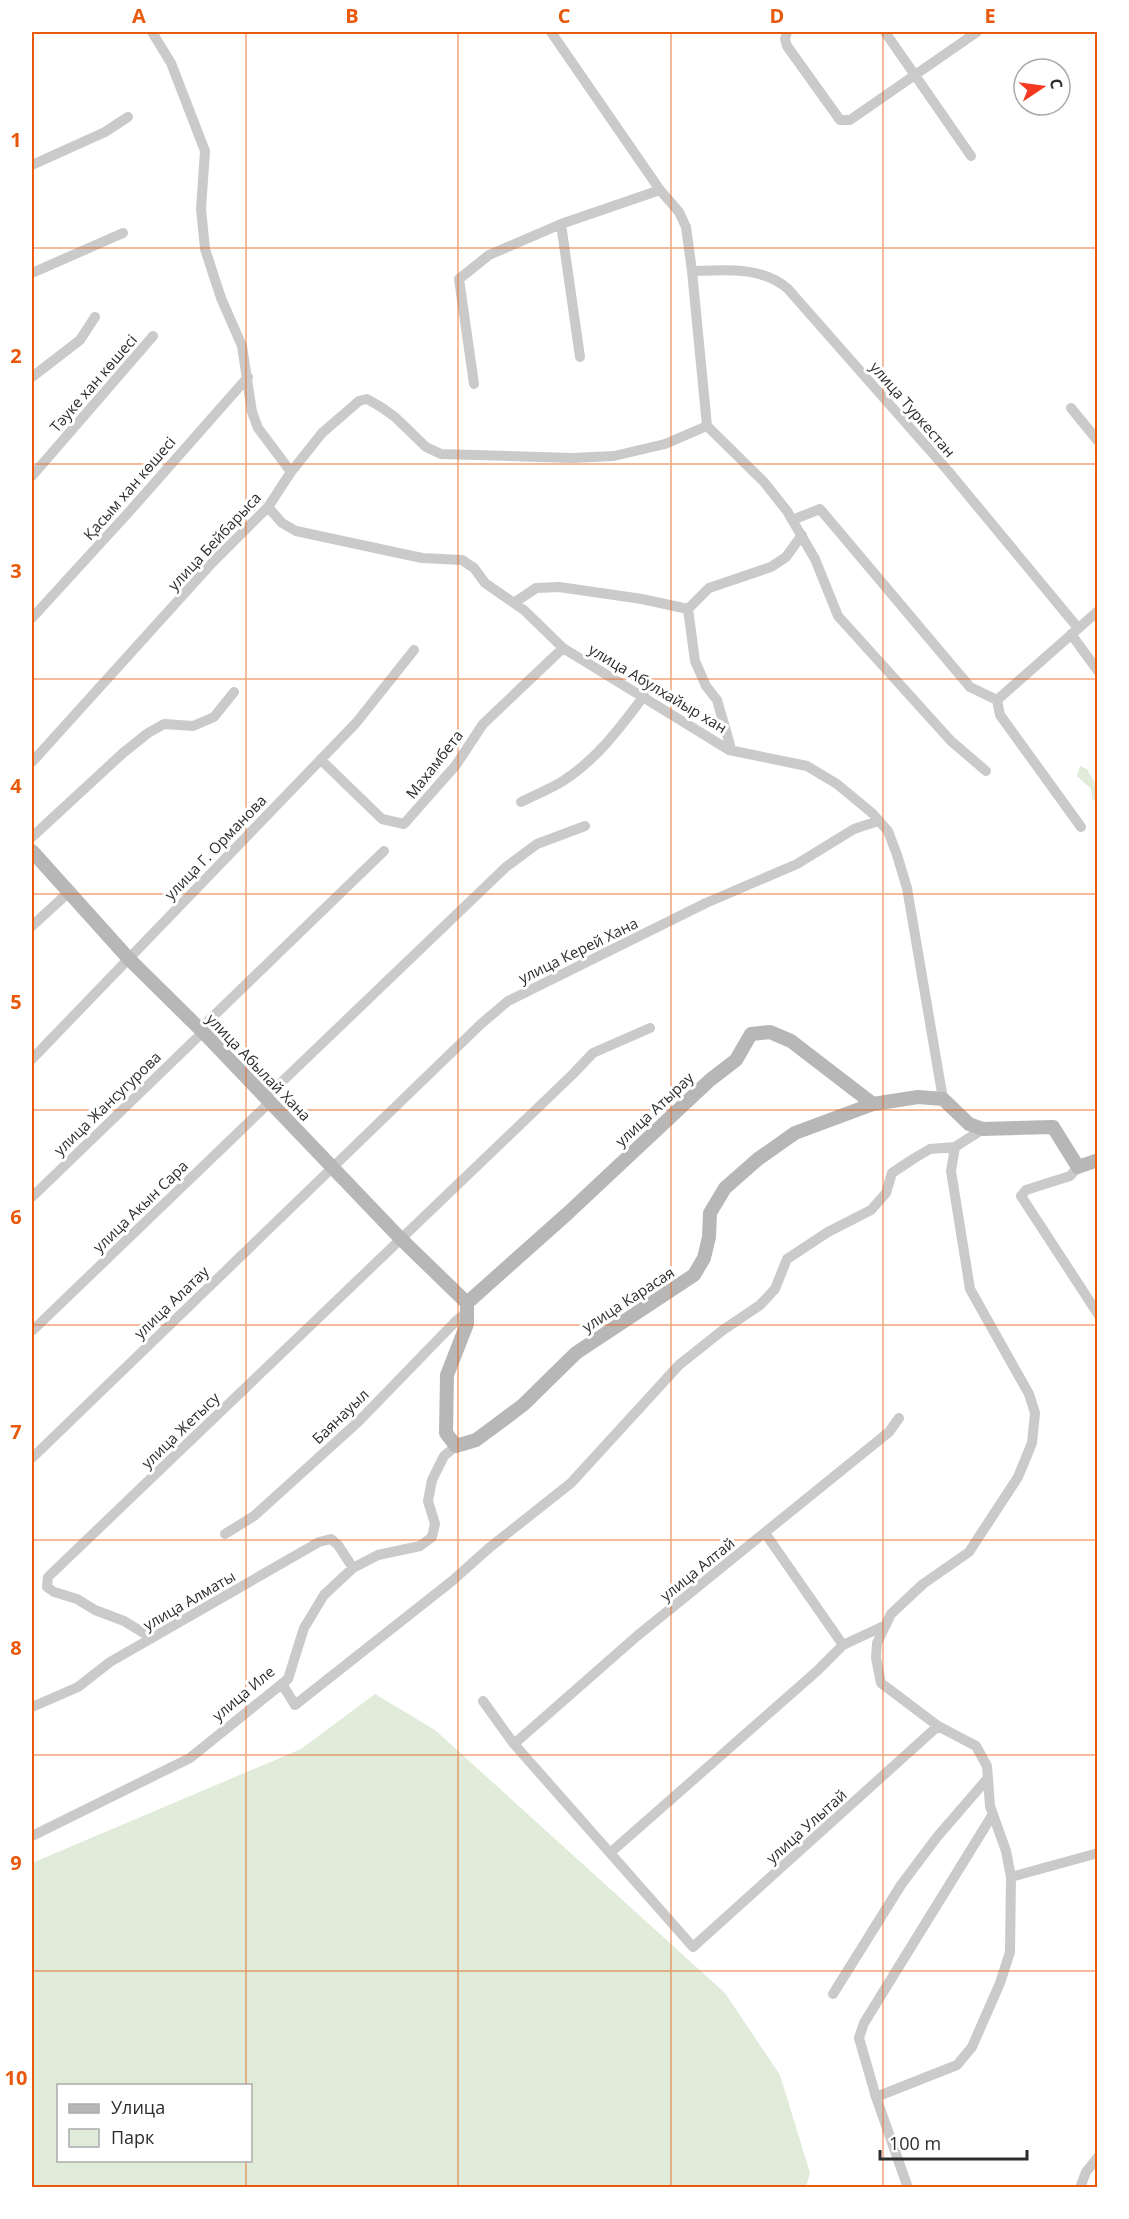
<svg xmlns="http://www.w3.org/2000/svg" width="1129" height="2219" font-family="'Open Sans',sans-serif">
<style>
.green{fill:#e0ecd9;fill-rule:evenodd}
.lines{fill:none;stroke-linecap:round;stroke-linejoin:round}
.street{stroke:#cacaca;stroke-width:10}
.secondary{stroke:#b7b7b7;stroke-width:14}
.grid{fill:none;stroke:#e8590c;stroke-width:1.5;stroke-opacity:0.55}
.labels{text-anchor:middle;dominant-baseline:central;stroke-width:6;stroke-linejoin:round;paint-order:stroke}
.street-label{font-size:15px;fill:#2d2d2d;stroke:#fff}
.neatline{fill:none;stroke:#e8590c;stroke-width:2}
.grid-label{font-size:20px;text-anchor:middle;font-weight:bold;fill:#e8590c}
</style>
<rect width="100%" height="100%" fill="#fff"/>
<!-- green -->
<path class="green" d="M1080,766L1087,769L1097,786V803L1092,798L1091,789L1077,776Z
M375,1694L435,1730L725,1993L780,2075L810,2173L806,2187H32V1863L301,1749ZM58,2086H250V2160H58Z"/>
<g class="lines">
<!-- street -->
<path class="street" d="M152,32L171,63L205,151L201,209L205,249L221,298L242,346L252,412L258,428L291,472
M551,32L660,190L679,212L686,227L692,271L707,426L764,482L787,511L815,559L838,616L951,741L986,771
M787,32L785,39L787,46L840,120H850L977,32
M885,32L971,156
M32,165L105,132L128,117
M561,224L580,357
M692,271C725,270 762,266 788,289L949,472L1078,628
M32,273L123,233
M32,377L80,340L95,317
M474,384L459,279L489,255L561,224L660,190
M1071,408L1098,441
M32,476L153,336
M268,507L282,523L296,531L422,558L462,560L474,568L485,583L524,610L563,648L729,750L807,766L837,784L872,813L888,831L897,855L907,888L943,1099
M792,520L820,509L970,687L997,700L1098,611
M514,603L536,588L559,587L642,599L688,609L695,661L706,686L717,700L730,745L729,750
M688,609L709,588L771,567L786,557L802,535
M32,618L128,513L248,377
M1071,634L1098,671
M997,700L1000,715L1081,827
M321,760L382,819L404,824L456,765L483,724L563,648
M32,762L212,563L268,507L291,472L322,433L359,401L367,399L381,407L395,417L426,447L441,454L572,458L614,456L665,444L707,426
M521,802C535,795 550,789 563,781C597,759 620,728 644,696
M32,837L123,753L148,733L164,724L193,726L214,717L234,692
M32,926L69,892
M200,1029L384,851
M32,1059L356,723L414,650
M266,1097L506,867L537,844L585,826
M1078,1167L1070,1176L1026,1190L1021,1196L1098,1314
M32,1197L203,1032
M32,1331L270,1102
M32,1458L481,1024L508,1001L706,903L797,864L854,829L878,821
M765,1533L843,1645
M225,1534L254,1516L358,1422L457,1320L468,1311
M152,1638L124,1621L95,1610L77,1599L54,1592L47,1587L48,1577L572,1075L593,1053L650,1028
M282,1684L295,1705L452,1581L489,1548L571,1483L679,1365L723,1330L760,1305L775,1289L787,1259L828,1232L871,1210L886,1193L892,1173L913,1159L930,1149L955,1147
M483,1701L514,1744L693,1947L938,1726
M32,1707L78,1687L110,1662L319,1542L331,1539L338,1545L353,1568
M514,1744L637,1636L889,1432L899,1418
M32,1836L190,1758L288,1679L304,1628L324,1595L353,1568L378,1555L420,1546L432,1537L435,1524L428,1501L432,1480L444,1456L456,1446
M610,1853L817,1671L843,1645L886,1625
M1011,1877L1098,1853
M833,1994L901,1885L937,1837L988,1778
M876,2097L859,2038L864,2023L993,1814
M908,2188L876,2097L957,2065L972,2047L1000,1983L1010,1952L1011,1877L1006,1851L990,1806L987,1766L976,1746L938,1726L881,1683L876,1658L877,1643L891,1614L923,1584L969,1552L1018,1477L1032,1443L1035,1413L1029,1394L970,1289L951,1171L955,1147L983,1129
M1080,2188L1086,2172L1098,2157"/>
<!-- secondary -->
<path class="secondary" d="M32,851L129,959L203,1032L400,1238L467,1303
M467,1303V1324L447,1375L446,1433L456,1446L476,1440L523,1405L576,1353L694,1275L704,1258L709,1237L710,1213L725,1188L758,1159L795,1133L873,1104L918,1097L943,1099L969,1124L983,1129L1053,1127L1078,1167L1098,1160
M467,1303L568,1213L710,1080L736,1060L751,1034L770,1032L791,1041L873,1104"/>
</g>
<!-- grid -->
<path class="grid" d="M246,32V2086M458,32V2188M671,32V2188M883,32V2188M32,248H1098M32,464H1098M32,679H1098M32,894H1098M32,1110H1098M32,1325H1098M32,1540H1098M32,1755H1098M32,1971H1098M246,2160V2188"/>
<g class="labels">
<!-- street labels -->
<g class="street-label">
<text transform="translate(93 383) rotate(-49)">Тәуке хан көшесі</text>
<text transform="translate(913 409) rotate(49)">улица Туркестан</text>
<text transform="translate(129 488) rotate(-49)">Қасым хан көшесі</text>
<text transform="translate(214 541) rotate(-47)">улица Бейбарыса</text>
<text transform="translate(658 688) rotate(31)">улица Абулхайыр хан</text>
<text transform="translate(434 764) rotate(-52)">Махамбета</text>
<text transform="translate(215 847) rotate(-46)">улица Г. Орманова</text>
<text transform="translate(578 950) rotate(-26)">улица Керей Хана</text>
<text transform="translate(259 1067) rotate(46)">улица Абылай Хана</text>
<text transform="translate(107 1103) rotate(-44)">улица Жансугурова</text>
<text transform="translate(654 1109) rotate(-43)">улица Атырау</text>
<text transform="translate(140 1206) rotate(-44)">улица Акын Сара</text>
<text transform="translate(628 1299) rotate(-33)">улица Карасая</text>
<text transform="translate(171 1302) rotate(-44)">улица Алатау</text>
<text transform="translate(340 1416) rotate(-44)">Баянауыл</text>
<text transform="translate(180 1430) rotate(-44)">улица Жетысу</text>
<text transform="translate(697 1569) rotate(-39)">улица Алтай</text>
<text transform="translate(189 1600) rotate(-30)">улица Алматы</text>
<text transform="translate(243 1693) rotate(-40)">улица Иле</text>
<text transform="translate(806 1826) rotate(-42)">улица Улытай</text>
</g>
</g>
<!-- border -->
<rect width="1129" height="2219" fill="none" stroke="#ffffff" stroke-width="66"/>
<!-- legend -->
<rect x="57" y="2084" width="195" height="78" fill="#ffffff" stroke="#ababab" stroke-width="1.5"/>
<rect x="69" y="2104" width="30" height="9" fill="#b7b7b7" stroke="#ababab" stroke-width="1.5"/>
<text x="111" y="2114" font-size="18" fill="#2d2d2d">Улица</text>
<rect x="69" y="2129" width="30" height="18" fill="#e0ecd9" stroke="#ababab" stroke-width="1.5"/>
<text x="111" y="2144" font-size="18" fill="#2d2d2d">Парк</text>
<!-- north arrow -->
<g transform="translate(1042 87) rotate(77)"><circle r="28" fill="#ffffff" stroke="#ababab" stroke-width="1.5"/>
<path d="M0-4.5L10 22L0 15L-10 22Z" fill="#f5381f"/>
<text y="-9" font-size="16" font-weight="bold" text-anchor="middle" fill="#2d2d2d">С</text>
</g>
<!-- scale -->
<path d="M880 2150v9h147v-9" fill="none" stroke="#2d2d2d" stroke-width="3"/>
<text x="889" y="2150" font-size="18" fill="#2d2d2d" stroke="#ffffff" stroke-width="4.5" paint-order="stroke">100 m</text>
<rect x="33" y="33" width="1063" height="2153" class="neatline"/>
<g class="grid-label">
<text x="139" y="23">A</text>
<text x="352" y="23">B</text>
<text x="564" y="23">C</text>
<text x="777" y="23">D</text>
<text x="990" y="23">E</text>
<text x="16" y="147">1</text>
<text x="16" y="363">2</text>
<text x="16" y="578">3</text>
<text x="16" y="793">4</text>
<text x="16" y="1009">5</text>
<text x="16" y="1224">6</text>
<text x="16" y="1439">7</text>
<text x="16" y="1655">8</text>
<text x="16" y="1870">9</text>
<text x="16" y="2085">10</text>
</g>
</svg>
